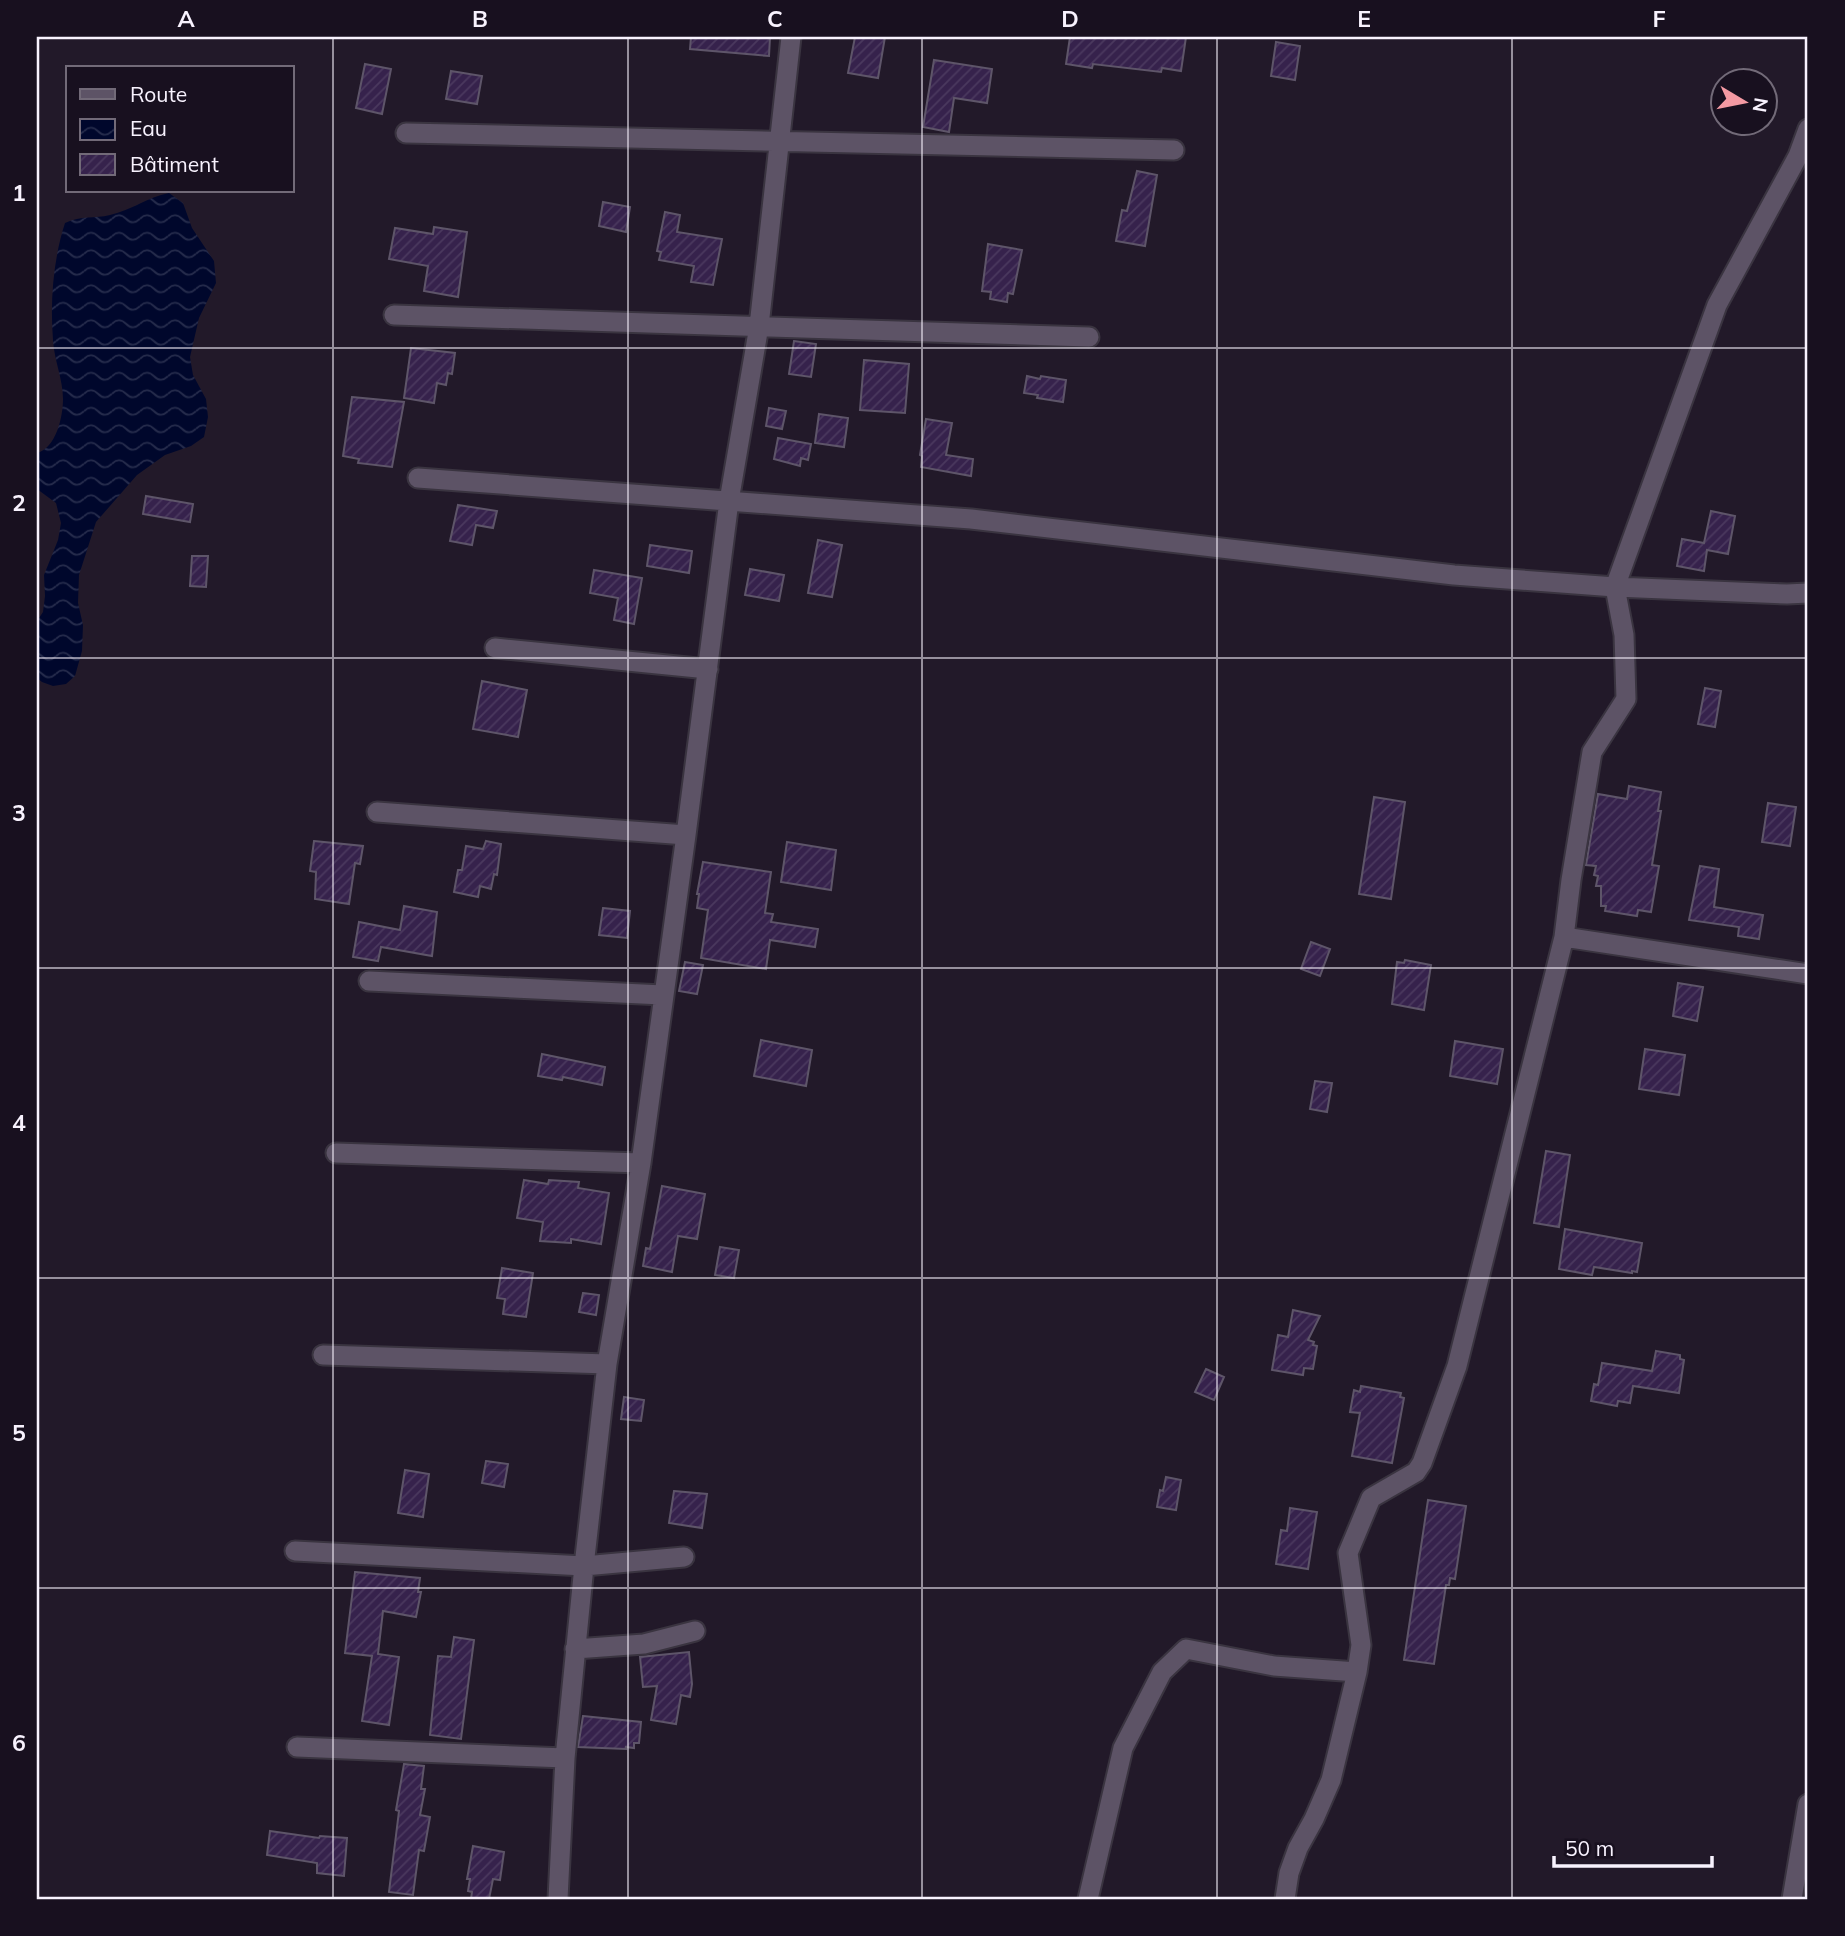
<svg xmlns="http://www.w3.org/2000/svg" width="1845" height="1936" font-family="Mulish,sans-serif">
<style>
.water{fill:url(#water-waves)}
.building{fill:url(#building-hatch);stroke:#5e5569;stroke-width:2}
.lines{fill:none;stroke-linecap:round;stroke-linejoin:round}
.minor-casing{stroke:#3a3440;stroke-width:23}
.minor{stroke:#5d5366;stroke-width:19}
.grid{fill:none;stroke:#f8f2fe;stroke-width:2;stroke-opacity:0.55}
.neatline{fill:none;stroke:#f8f2fe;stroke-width:2.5}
.grid-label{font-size:23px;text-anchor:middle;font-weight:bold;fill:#f8f2fe}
</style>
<defs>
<pattern id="water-waves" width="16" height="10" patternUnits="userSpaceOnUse" patternTransform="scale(1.75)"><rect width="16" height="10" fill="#00072c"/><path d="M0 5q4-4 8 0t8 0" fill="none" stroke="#262c4c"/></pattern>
<pattern id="building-hatch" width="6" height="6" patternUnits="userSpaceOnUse" patternTransform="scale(1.75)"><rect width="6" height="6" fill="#36224c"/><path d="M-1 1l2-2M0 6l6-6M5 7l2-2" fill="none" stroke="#4a385e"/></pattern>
</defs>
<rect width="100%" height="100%" fill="#221929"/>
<!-- water -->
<path class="water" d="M169,193L183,203L192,228L214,261L216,283L199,318L190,357L193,375L206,399L208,417L204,437L191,446L165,455L137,475L96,522L79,575L78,603L83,625L82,651L75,676L66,684L53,686L42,682L37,678V621L43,612L45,596L44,575L58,540L61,523L56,503L37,489V453C56,448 63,417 63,399C63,379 54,360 53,340C50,302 53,260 65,223C82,215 94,219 110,215C132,210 147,197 169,193Z"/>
<!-- building -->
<path class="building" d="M691,37H770L769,56L690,49Z
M855,37H885L878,78L848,73Z
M1070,37H1186L1181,71L1162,68L1161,72L1093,64L1092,68L1066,64Z
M1276,42L1300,46L1295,80L1271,76Z
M934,60L992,69L987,103L954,98L949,132L923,127Z
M365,64L391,69L382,114L356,108Z
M451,71L482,76L477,104L446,99Z
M1137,171L1157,175L1145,246L1116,241L1122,210L1127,211Z
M603,202L630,207L626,232L599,226Z
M665,212L680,215L677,232L722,239L713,285L691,282L694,266L659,260L661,252L657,251Z
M434,227L467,232L458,297L424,291L428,266L389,259L395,228L433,234Z
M988,244L1022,250L1013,294L1008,293L1007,302L990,299L991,292L982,291Z
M794,341L816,344L811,377L789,374Z
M411,348L455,353L452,374L448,373L446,385L437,383L434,403L404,398Z
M864,360L909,364L905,413L860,410Z
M1027,376L1040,379L1041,376L1066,380L1063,402L1037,398L1038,395L1024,393Z
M352,397L404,402L392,467L358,463L359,459L343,456Z
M769,408L786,411L782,429L766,426Z
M819,414L848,418L844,447L815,443Z
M926,419L952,423L946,455L973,459L971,476L921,467L922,456L920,455Z
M778,438L811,444L808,460L801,458L800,466L774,459Z
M146,496L193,504L190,522L143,514Z
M458,505L497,511L493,528L476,525L472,545L450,541Z
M1711,511L1735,516L1728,554L1707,550L1704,571L1677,566L1682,539L1704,543Z
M818,540L842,545L832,597L808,593Z
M650,545L692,551L689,573L647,566Z
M192,556H208L206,587L190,586Z
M750,569L784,575L779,601L745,595Z
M594,570L642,578L634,624L614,620L618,598L590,593Z
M482,681L527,690L518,737L473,729Z
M1705,688L1721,691L1715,727L1698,724Z
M1629,786L1661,792L1658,811H1661L1652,865L1659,866L1651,912L1638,910L1637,916L1605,911L1606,906H1601V886H1596L1598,876L1594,875L1596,866L1586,865L1598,794L1627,799Z
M1374,797L1405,802L1391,899L1359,894Z
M1768,803L1796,807L1790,846L1762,842Z
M314,841L363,846L360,864L355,863L349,904L315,899L316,872L310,871Z
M486,841L501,844L497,875L494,874L491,889L480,886L478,897L454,892L458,870H462L466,846L483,849Z
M787,842L836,850L831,890L781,882Z
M703,862L771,872L765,913L773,914L771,922L818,929L815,947L770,940L766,969L701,958L708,910L697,908L699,894H697Z
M1700,866L1719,869L1714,907L1763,915L1759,939L1738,936L1739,927L1689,920Z
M404,906L437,912L432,956L381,947L378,961L353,957L359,922L400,930Z
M603,908L630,911L627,938L599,935Z
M1311,942L1330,949L1320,976L1301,969Z
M1405,960L1431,965L1424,1010L1392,1004L1397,962L1404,963Z
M685,962L703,965L697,994L679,991Z
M1678,983L1703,987L1697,1021L1673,1016Z
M761,1040L812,1050L806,1086L754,1076Z
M1455,1041L1503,1049L1497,1084L1450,1076Z
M1645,1049L1685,1055L1679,1095L1639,1089Z
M542,1054L605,1067L602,1085L563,1077L562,1080L538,1076Z
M1315,1081L1332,1083L1327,1112L1310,1109Z
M1546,1151L1570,1155L1559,1227L1534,1223Z
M524,1180L548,1184L549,1180L579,1182L578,1188L609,1193L601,1244L571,1239V1243L540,1241L543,1222L517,1218Z
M662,1186L705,1194L697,1239L678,1236L672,1272L643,1266L646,1248L650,1249Z
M1565,1229L1642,1243L1637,1272L1632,1271V1273L1594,1267L1592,1275L1559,1269Z
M720,1247L739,1250L734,1278L715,1275Z
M502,1268L533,1273L526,1317L503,1314L505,1299L497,1298Z
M583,1293L599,1295L596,1315L579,1312Z
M1293,1310L1320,1316L1308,1340L1314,1342L1313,1345L1317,1346L1313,1369L1304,1368L1303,1375L1272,1370L1278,1335L1288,1337Z
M1656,1351L1680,1355V1359L1684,1360L1679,1393L1633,1386L1630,1403L1618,1401L1617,1406L1591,1401L1594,1384L1598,1385L1602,1363L1652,1371Z
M1206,1369L1224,1377L1214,1400L1195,1392Z
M1361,1386L1401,1393L1400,1397L1404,1398L1392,1463L1352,1456L1360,1413L1350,1412L1354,1390L1360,1392Z
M624,1397L644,1400L641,1421L621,1419Z
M486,1461L508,1464L504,1487L482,1483Z
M405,1470L429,1474L423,1517L398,1513Z
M1166,1477L1181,1480L1176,1510L1157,1507L1160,1490L1163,1491Z
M674,1491L707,1494L702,1528L669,1523Z
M1428,1500L1466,1506L1455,1579L1450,1578L1449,1585H1446L1434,1664L1404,1660Z
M1290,1508L1317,1512L1308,1569L1276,1564L1281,1530L1287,1531Z
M355,1572L420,1578L418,1592H421L416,1617L383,1611L378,1654L399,1657L389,1725L362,1721L372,1656L345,1653Z
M454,1637L474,1640L461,1739L430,1735L438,1656L451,1657Z
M689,1652L692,1684L690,1697L681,1695L676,1724L651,1720L657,1686L643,1687L640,1657Z
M583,1716L641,1722L639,1743H634V1748L626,1747V1749L578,1747Z
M404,1764L424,1766L421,1789H425L420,1815L430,1817L424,1851L419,1850L413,1895L389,1892L399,1811L396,1810Z
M270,1831L319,1838L320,1836L347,1838L344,1876L317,1873V1863L267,1855Z
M473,1846L504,1852L500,1880L493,1879L489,1899H471L472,1892L468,1891L470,1879H467Z"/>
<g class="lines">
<!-- minor casing -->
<g class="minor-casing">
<path id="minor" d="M406,133L1174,150
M394,315L1089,337
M418,478L971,519L1454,575L1615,587L1787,594L1808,593
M495,648L708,669
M377,812L686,835
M1564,937L1808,974
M369,981L663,995
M336,1153L641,1163
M323,1355L607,1364
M295,1551L584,1566L684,1557
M575,1649L644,1644L695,1631
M297,1747L565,1758
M558,1899L565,1758L584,1566L607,1364L641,1163L686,835L729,501L759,326L791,37
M1088,1899L1123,1748L1162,1672L1186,1649L1274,1666L1357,1672L1361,1645L1348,1553L1371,1498L1416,1472L1422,1463L1457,1366L1564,937L1571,880L1592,752L1626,699L1624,635L1615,587L1717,305L1798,156L1808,129
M1285,1899L1289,1873L1298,1848L1314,1819L1331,1780L1357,1672
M1792,1899L1808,1804"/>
</g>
<!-- minor -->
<use href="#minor" class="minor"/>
</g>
<!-- grid -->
<path class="grid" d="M333,37V1899M628,37V1899M922,37V1899M1217,37V1899M1512,37V1899M37,348H1808M37,658H1808M37,968H1808M37,1278H1808M37,1588H1808"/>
<!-- border -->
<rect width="1845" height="1936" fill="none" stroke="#18101f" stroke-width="77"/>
<!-- legend -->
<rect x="66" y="66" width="228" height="126" fill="#18101f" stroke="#726a78" stroke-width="2"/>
<rect x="80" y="89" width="35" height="10" fill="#5d5366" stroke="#726a78" stroke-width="2"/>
<text x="130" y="102" font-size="21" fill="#f8f2fe">Route</text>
<rect x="80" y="119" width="35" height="21" fill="url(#water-waves)" stroke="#726a78" stroke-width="2"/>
<text x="130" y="136" font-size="21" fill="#f8f2fe">Eau</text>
<rect x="80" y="154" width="35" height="21" fill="url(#building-hatch)" stroke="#726a78" stroke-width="2"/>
<text x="130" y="172" font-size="21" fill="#f8f2fe">Bâtiment</text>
<!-- north arrow -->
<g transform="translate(1744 102) rotate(100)"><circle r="33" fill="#18101f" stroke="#726a78" stroke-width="2"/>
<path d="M0-5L12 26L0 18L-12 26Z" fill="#f49aa3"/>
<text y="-10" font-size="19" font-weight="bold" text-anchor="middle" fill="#f8f2fe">N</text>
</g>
<!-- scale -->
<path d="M1554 1856v10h158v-10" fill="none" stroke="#f8f2fe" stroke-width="3.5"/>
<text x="1565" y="1856" font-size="21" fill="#f8f2fe" stroke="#18101f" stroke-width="5" paint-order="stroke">50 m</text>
<rect x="38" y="38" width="1768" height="1860" class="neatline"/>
<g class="grid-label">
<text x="186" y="27">A</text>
<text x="480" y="27">B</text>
<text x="775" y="27">C</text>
<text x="1070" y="27">D</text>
<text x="1364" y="27">E</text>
<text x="1659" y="27">F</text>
<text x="19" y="201">1</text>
<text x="19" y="511">2</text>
<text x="19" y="821">3</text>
<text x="19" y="1131">4</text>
<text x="19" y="1441">5</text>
<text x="19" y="1751">6</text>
</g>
</svg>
